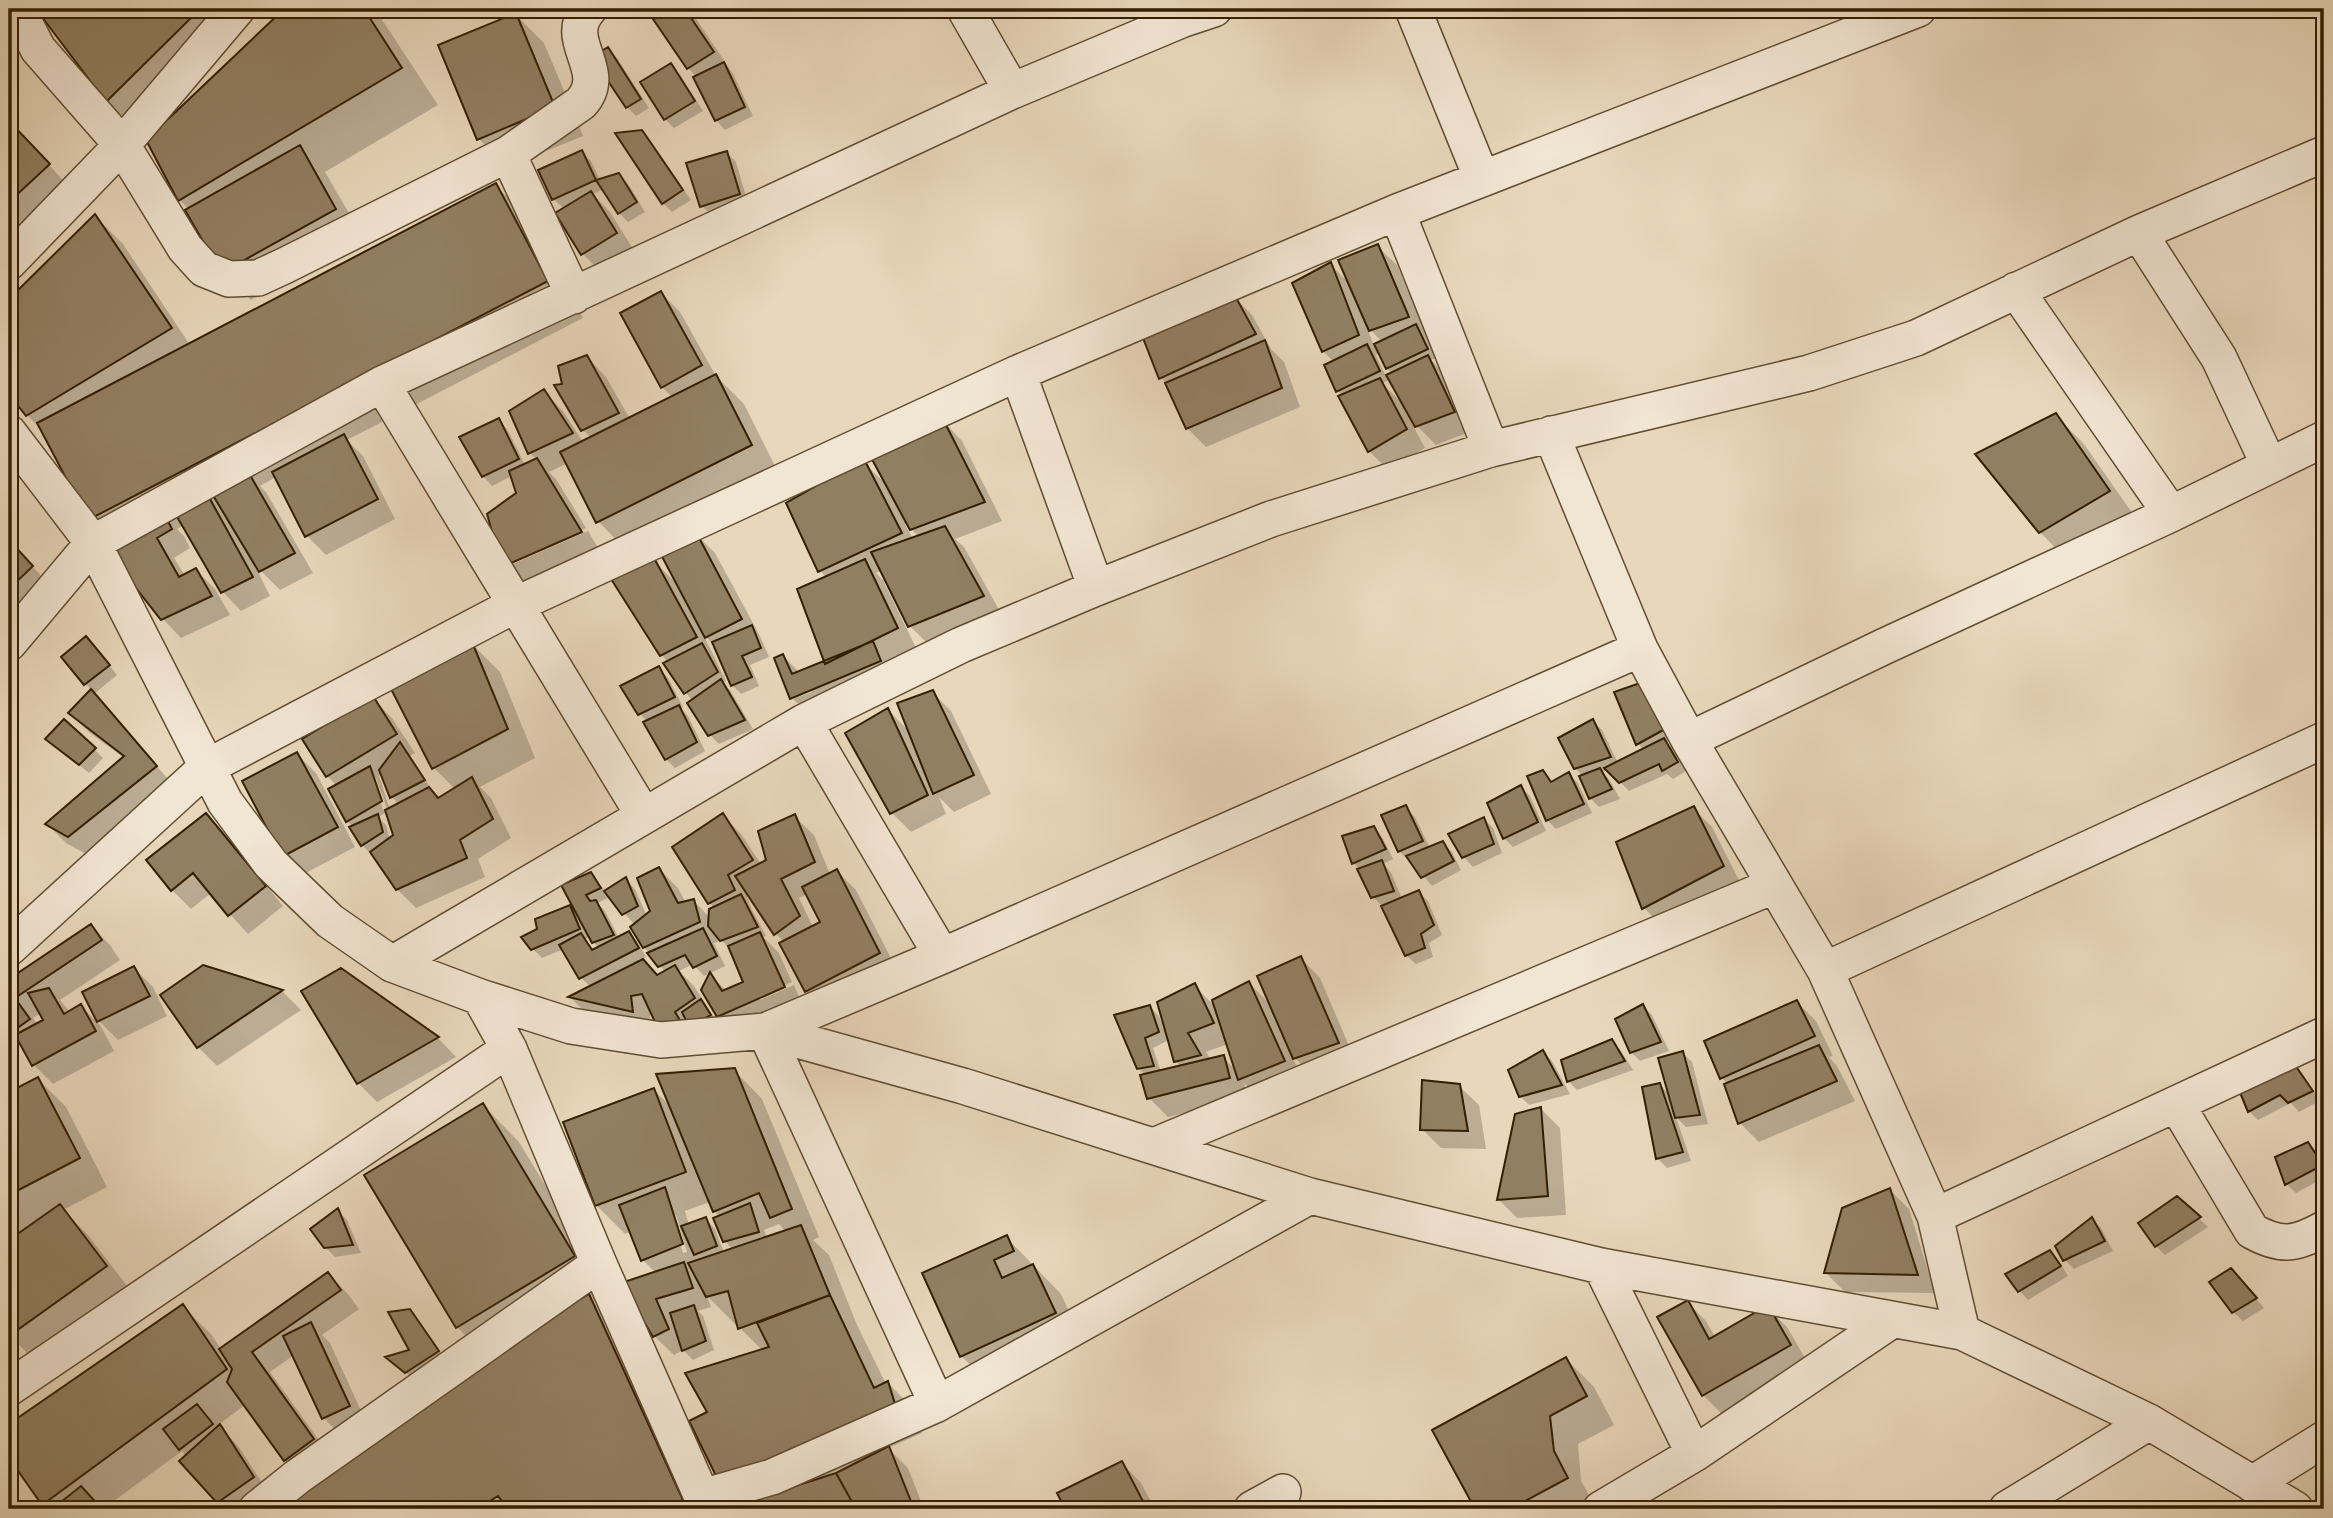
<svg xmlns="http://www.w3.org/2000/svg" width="2333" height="1518" font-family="'Gentium Book Plus',serif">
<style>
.shadow{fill:#0003;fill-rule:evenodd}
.building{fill:#927f62;stroke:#341f01;stroke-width:2}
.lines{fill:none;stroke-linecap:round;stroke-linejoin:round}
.minor-casing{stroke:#614d30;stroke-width:38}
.minor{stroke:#f1e5d3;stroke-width:35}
</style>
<rect width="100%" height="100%" fill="#e9d7bb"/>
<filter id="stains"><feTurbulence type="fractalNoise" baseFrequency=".00286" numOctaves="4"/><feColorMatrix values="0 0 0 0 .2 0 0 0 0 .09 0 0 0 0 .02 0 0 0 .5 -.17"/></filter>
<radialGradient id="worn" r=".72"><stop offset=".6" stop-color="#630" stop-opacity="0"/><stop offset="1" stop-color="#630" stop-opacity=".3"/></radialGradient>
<!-- shadow -->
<path class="shadow" d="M9,9H212L234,31L135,129L107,101L45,18L37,45Z
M286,9H375L438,105L325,172L363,237L251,300L222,272L189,210L180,200L148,140Z
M665,9H686L697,20L733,74L753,116L725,130L716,120L697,77L688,68L653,16Z
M516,15L544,43L583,136L507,167L479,139Z
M607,49L617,58L649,108L636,116L627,107Z
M671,65L680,75L703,111L674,128L665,119Z
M9,122L76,194L9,257Z
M641,131L651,141L691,200L672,212L663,203Z
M582,152L591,161L600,180L618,174L628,184L645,212L628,222L619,213L604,189L593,194L610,212L635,252L602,273L583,254L564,209L554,199L541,171Z
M727,153L736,162L748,203L711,215L702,206Z
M496,186L533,222L583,318L347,440L363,456L395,519L326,555L307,536L276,477L260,486L266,492L313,573L280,590L254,564L270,596L241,611L222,591L184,525L177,529L184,536L190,548L174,558L185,576L196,570L215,589L230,615L181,638L162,618L89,519L44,432L27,415L9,391V301L95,216L123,244L190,345Z
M1377,246L1397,265L1436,358L1431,360L1447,376L1472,431L1436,445L1417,426L1408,409L1405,411L1425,448L1388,470L1369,451L1326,366L1334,362L1323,351L1330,264L1349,283ZM1366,325L1382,342L1374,346ZM1380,353L1387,368L1393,374L1386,377L1376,355ZM1391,379L1403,404L1382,383Z
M661,293L680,312L716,376L744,404L779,474L626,550L598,521L568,463L549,472L556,479L586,528L513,560V564L588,531L600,551L522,585L503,566L518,494L512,476L492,486L483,476L498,420L507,429L525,465L537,460L530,453L544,392L563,411L583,442L591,438L583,430L564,385L587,357L606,377L630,419L673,398L662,387Z
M1233,296L1252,315L1271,349L1284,362L1300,407L1206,447L1187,428L1168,385L1161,378Z
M2055,415L2084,444L2137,520L2068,561L2040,532Z
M943,421L962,441L1002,521L955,539L964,547L1002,615L929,645L910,626L882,570L876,573L883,580L916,648L811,717L793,699L812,692L809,689L792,698L783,656L800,673L826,662L827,578L820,571L863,462L887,485ZM905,524H906L919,537L913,539Z
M696,534L715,553L760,636L769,657L750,665L759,686L741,694L732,685L715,646L703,634L726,681L723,683L730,690L753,729L719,744L710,735L693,701L686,693L665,664L668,662L661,654L653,560L677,584Z
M9,542L51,586L9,625Z
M472,644L500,672L535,758L480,787L491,798L511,838L478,859L485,877L416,908L397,889L373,853L371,854L362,845L353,827L347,821L337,786L327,776L373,699L392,718L415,753L410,756L432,790L430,791L439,799L455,789L434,768L393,688ZM382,773L392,797L399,805L390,810L379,776ZM372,778H376L387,809L383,810ZM387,812L395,835L390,839L386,825L378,817Z
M95,647L117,675L94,694L174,786L88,855L66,843L47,824L124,758L89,732L70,713L92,691L63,657Z
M658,668L668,678L683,707L680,708L688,716L705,751L675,768L666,759L647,721L640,714Z
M932,692L951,711L991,794L954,812L939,797L946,814L911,832L892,813L888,710L910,732Z
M1617,693L1675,738L1666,742L1673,749L1686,771L1673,779L1667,774L1629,791L1609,770L1602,772L1609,779L1620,799L1599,807L1590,798L1583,776L1575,768L1593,721L1602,730L1618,763L1644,750L1638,744Z
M47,739L94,749L103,758L89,773Z
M297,754L316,773L355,847L302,875L283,856Z
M1542,772L1553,783L1568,774L1578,783L1592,813L1556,829L1547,820Z
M1521,787L1530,796L1546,831L1513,847L1504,838Z
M1405,808L1415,817L1430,848L1442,843L1452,852L1461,870L1432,886L1410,860H1408L1399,851Z
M1693,808L1712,827L1742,886L1663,927L1644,908Z
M206,815L225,834L283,906L248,934L211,893L191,909L172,890Z
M722,815L741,834L761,864L768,861L794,816L814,835L830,874L837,871L856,890L898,972L825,1010L806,991L784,942L776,934L745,888L744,889L752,910L766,936L763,937L779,953L792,982L760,996V1000L794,985L803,1006L738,1036L719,1016L703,990L710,975L727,991L746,983L730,949L717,936L718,942L714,943L725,966L704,976L693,964L679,971L694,986L719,1025L700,1035L653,1014H650L651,1030L589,1016L571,998L591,987L581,978L564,949L542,958L533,949L539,930L569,907L578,916L591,874L606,892L626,880L635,889L647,916L652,912L659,869L678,888L686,903L694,901L710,918L715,908L709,903ZM807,894L822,923L813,927L799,898ZM610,897L635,925L644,947L665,972L658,976L641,960L646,957L638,942L629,933L619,938L605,911L597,903ZM590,937L593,942L600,949L595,951L585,939Z
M1484,819L1493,828L1502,853L1473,867L1464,857L1451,835Z
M1373,828L1382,837L1393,859L1383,864L1391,872L1402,899L1419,892L1428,901L1442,935L1429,943L1433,957L1416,964L1406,955L1382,906L1373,897L1358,868L1354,863Z
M91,926L110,945L120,960L60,1000L70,1012L81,1006L100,1025L114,1051L53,1084L34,1065L24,1048L9,1032V981ZM41,1013L45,1021L38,1025L33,1018Z
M1301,958L1320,978L1356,1062L1314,1077L1291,1054L1303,1080L1259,1098L1244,1083L1248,1097L1168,1117L1149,1098L1146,1076L1138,1068L1150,1007L1159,1016L1163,1027L1166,1026L1194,986L1216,1007L1249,983L1272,1006ZM1169,1040L1175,1061L1182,1067L1161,1072L1153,1048ZM1228,1044L1238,1072L1223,1057L1211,1060L1206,1052Z
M204,967L282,991L301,1010L217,1066L198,1047Z
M134,968L153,987L167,1016L118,1040L100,1022L84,993Z
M341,970L438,1038L456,1057L377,1102L358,1083Z
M1797,1002L1816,1021L1833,1056L1829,1057L1837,1066L1855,1101L1759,1142L1740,1123L1728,1084L1722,1078Z
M1643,1006L1652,1015L1669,1051L1640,1061L1631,1052Z
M1612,1041L1621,1051L1633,1070L1577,1090L1568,1081Z
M1543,1052L1552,1061L1570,1094L1529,1105L1520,1096Z
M1683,1053L1692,1062L1708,1124L1686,1127L1676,1117L1691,1161L1667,1168L1657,1158L1660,1085L1671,1096Z
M2295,1067L2321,1100L2299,1112L2291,1103L2258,1120L2249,1111Z
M734,1070L762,1099L819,1237L813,1240L829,1255L857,1325L886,1384L888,1383L916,1411L922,1433L888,1448L908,1468L924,1509H729L744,1505L709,1413L763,1351L740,1328L738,1324L736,1325L707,1296L711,1307L698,1311L703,1316L714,1350L693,1360L683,1350L674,1355L654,1336L656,1273L643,1260L631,1231L625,1234L596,1205L654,1090L672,1108ZM710,1202L714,1211L720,1217L725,1241L733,1250L724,1253L715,1229L706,1219L689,1225L685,1211ZM672,1215H676L687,1252L683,1253ZM779,1224L786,1232L767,1238L764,1230ZM851,1464L853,1467L823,1479V1477Z
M38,1079L66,1107L107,1187L63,1210L88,1235L134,1295L37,1363L9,1335V1243L23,1233L21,1231L9,1237V1094Z
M1459,1086L1479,1105L1486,1149L1441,1148L1422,1129Z
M483,1105L519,1142L611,1293L595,1303L625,1333L706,1509H226L182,1451L103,1509H48L43,1504L9,1455V1426L182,1306L211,1334L221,1349L328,1274L347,1293L359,1309L322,1335L330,1343L368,1426L343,1438L324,1418L294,1355L270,1372L331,1457L487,1357L457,1327ZM245,1405L285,1460L301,1476L273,1499L238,1446L218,1425Z
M1541,1109L1560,1128L1566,1215L1517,1218L1498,1199Z
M2308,1144L2324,1165V1178L2296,1193L2286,1184Z
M1890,1190L1909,1209L1935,1293L1845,1292L1826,1273Z
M2177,1198L2208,1227L2165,1255L2156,1246Z
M338,1211L347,1220L361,1253L335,1257L325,1247Z
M2092,1219L2101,1228L2113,1251L2074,1269L2065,1260L2058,1247Z
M1006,1237L1061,1294L1083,1342L990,1384L961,1356L924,1274Z
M2050,1252L2059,1261L2068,1276L2028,1300L2019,1290Z
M2240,1279L2264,1308L2243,1321L2233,1312Z
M1687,1302L1706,1321L1715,1337L1768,1308L1787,1327L1809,1365L1722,1414L1703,1395Z
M409,1311L419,1321L446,1361L416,1381L388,1358L412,1351Z
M1566,1359L1594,1387L1614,1425L1578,1444L1581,1481L1595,1506L1590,1509H1477L1434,1430Z
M1122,1463L1141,1483L1155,1509H1067L1059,1494Z"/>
<!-- building -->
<path class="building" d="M36,9H200L106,102Z
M284,9H364L402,68L178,201L146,140Z
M662,9H685L714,52L687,69L651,16Z
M516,13L555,107L477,140L438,45Z
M608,47L641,99L626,108L592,57Z
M724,62L745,107L715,121L693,77Z
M671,63L695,101L664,120L640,82Z
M9,121L50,164L9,202Z
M642,130L683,190L662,204L615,133Z
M300,145L336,209L221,273L185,210Z
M582,150L596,180L552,200L538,170Z
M727,151L740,194L700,207L686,163Z
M619,173L637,202L618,214L596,180Z
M496,183L548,281L88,520L37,423Z
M591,191L617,233L581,255L555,213Z
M95,214L172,328L26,416L9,394V299Z
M1378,244L1409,317L1369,331L1338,260Z
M1331,262L1359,335L1322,352L1292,283Z
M661,291L702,365L661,388L620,313Z
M1234,294L1256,334L1159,379L1143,338Z
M1416,324L1428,349L1386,369L1374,344Z
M1265,340L1282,388L1186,429L1165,383Z
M1367,344L1380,371L1336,392L1324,365Z
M587,355L619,413L581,431L554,385L562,384L558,366Z
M1428,355L1455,412L1415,427L1386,375Z
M716,374L752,445L596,523L560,452Z
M1380,378L1407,429L1368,452L1338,396Z
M544,389L573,433L528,454L509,411Z
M2056,413L2110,491L2039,533L1975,454Z
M499,418L519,459L482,477L459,437Z
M943,419L985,502L910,530L867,450Z
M344,434L378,499L305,537L272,472Z
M537,458L582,532L502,567L487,514L516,493L509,471Z
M864,459L902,533L818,572L786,503Z
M247,470L295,553L259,572L208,487Z
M205,490L253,577L221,593L172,508Z
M165,515L172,529L157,538L179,577L196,568L212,596L161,620L103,546Z
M945,526L984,596L908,627L871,552Z
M696,532L742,619L705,638L659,551Z
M9,540L33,566L9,589Z
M654,558L697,637L660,656L611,579Z
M865,559L898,628L825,664L797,589Z
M752,625L761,648L742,656L752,677L731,686L712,642Z
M86,636L110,665L84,685L61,657Z
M873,641L881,661L790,699L774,658L783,654L792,674Z
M472,642L508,729L432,769L390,687Z
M702,643L718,672L684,694L663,663Z
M659,666L675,697L638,715L620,686Z
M721,679L745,720L708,736L687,703Z
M1643,682L1667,728L1636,745L1614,692Z
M91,689L157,766L68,837L45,824L124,756L68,713Z
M933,690L974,775L933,794L897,703Z
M373,696L397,734L326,777L302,739Z
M679,705L697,742L665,760L643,722Z
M888,708L928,795L890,814L845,733Z
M64,719L96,748L79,765L45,739Z
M1593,719L1611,757L1574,769L1558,738Z
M1664,738L1678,762L1662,771L1659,764L1619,783L1604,768Z
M400,742L425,780L390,798L379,770Z
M297,752L338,827L282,857L242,781Z
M370,766L382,801L346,822L328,789Z
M1600,768L1612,789L1589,799L1579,776Z
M1543,770L1551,782L1569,772L1584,804L1546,821L1527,776Z
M472,777L493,819L460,840L467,858L396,890L370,852L393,835L385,810L429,787L438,798Z
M1521,785L1538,822L1503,839L1487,803Z
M1406,805L1423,841L1398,852L1381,815Z
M1694,806L1724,866L1642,909L1616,842Z
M206,813L266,886L228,916L193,873L171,891L146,860Z
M723,813L753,860L728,875L735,890L708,904L672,847Z
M378,814L383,832L361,846L349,827Z
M795,814L815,862L781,879L800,916L774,935L735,876L766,860L758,831Z
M1484,817L1494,844L1462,858L1448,834Z
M1374,826L1386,849L1352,864L1342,836Z
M1443,841L1454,861L1421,878L1406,856Z
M1382,860L1394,891L1371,898L1357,869Z
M659,867L678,903L694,899L700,922L643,948L630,927L650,911L637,878Z
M837,869L880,953L805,992L779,943L820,922L802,887Z
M591,872L601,888L586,895L590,901L596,900L614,935L592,943L561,885Z
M626,877L638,906L622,915L604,891Z
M1419,890L1434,925L1421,934L1425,948L1405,956L1381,906Z
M741,894L758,927L720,941L708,926L709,909Z
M570,905L580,929L531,950L521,937L537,929L535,919Z
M91,924L102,940L15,998L30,1019L9,1034V979Z
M703,928L717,956L693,968L685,955L658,967L647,953Z
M629,931L639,948L579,979L559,945L581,933L592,950Z
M760,932L785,987L717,1017L701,990L710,972L722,991L743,982L728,946Z
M1301,956L1339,1043L1293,1059L1257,976Z
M643,959L657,975L675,965L695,998L675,1012L684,1027L660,1033L642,994L631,996L633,1012L568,997Z
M203,965L283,990L197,1048L160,995Z
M134,966L150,996L97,1022L82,992Z
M341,968L439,1037L357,1084L301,991Z
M1249,981L1285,1061L1238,1080L1212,1000Z
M1195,983L1214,1023L1188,1033L1201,1055L1174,1062L1157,1002Z
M49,988L64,1014L81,1004L96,1031L32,1066L15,1035L43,1020L28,993Z
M701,999L711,1015L689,1027L682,1012Z
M1797,1000L1815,1036L1720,1079L1704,1041Z
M1643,1004L1661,1042L1630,1053L1615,1019Z
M1150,1005L1159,1032L1145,1038L1154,1066L1137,1069L1114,1015Z
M1612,1039L1625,1061L1567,1082L1561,1060Z
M1819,1045L1837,1081L1738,1124L1724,1084Z
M1543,1050L1562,1085L1519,1097L1508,1070Z
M1683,1051L1700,1115L1675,1118L1658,1058Z
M1224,1055L1230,1078L1147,1099L1140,1075Z
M2295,1065L2313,1091L2288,1103L2280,1095L2248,1112L2239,1090Z
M735,1068L792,1209L770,1218L759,1193L713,1212L656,1074Z
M38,1077L80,1158L9,1195V1092Z
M1422,1080L1460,1084L1468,1131L1420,1130Z
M1660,1083L1683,1152L1656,1159L1642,1087Z
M654,1088L686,1172L595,1206L563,1122Z
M483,1103L575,1256L456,1328L364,1175Z
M1541,1107L1548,1196L1497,1200L1515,1114Z
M2308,1142L2323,1165L2285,1185L2275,1157Z
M665,1187L683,1244L641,1261L619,1205Z
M1890,1188L1918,1275L1824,1273L1842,1208Z
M2177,1196L2201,1217L2155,1247L2138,1223Z
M750,1203L759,1232L723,1242L713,1218Z
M60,1204L107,1266L9,1336V1240Z
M338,1208L353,1245L324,1248L310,1229Z
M706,1217L717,1246L694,1255L681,1226Z
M2092,1217L2105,1241L2063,1261L2055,1246Z
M801,1225L830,1295L738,1329L728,1291L706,1297L688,1263Z
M1007,1235L1014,1251L994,1260L1002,1278L1033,1264L1056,1313L960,1357L922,1273Z
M2050,1250L2061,1266L2018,1292L2005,1274Z
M684,1262L693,1288L656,1299L669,1329L653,1337L621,1283Z
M2231,1268L2257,1298L2232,1313L2209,1282Z
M328,1272L341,1290L252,1352L314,1439L284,1461L227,1382L232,1369L219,1349Z
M589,1294L683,1500L663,1509H508L498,1496L477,1509H257L513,1338Z
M830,1295L874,1388L888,1381L895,1404L719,1482L689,1421L707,1412L685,1373L769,1347L757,1323Z
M1688,1300L1709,1339L1768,1305L1791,1345L1702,1396L1657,1317Z
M183,1304L227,1369L42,1505L9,1458V1424Z
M694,1305L706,1341L682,1351L670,1313Z
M410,1309L439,1351L405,1373L385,1357L409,1350L388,1312Z
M311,1322L350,1406L322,1419L283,1336Z
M1566,1357L1587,1396L1550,1416L1554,1451L1568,1478L1510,1509H1475L1432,1430Z
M197,1404L213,1424L179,1450L163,1429Z
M220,1424L254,1477L217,1503L179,1461Z
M889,1446L914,1509H856L836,1473Z
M1122,1461L1147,1509H1065L1057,1493Z
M836,1473L856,1509H724Z
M81,1486L102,1509H52Z
M9,1490L26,1509H9Z"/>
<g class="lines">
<!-- minor casing -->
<g class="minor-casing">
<path id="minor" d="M22,9L24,22L38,49L122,145L185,248L204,269L229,279L258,278L284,266L508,154L581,103C611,70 560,41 589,9
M965,9L1012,91
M1413,9L1482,179
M508,154L574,296
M1397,212L1491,449
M2139,233L2219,358L2269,465
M9,262L122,145L237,9
M2016,290L2171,514
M1018,373L1096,588
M382,384L644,816
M9,433L93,543L225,802L271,864L330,921L392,964L480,997L571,1026L661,1040L765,1031L942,956L1640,649
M1551,434L1640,649L1689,740L1825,970L1935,1216L1962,1332
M9,643L93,543L382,384L1012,91L1181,20L1214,9
M804,722L942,956
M1689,740L1885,646L2171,514L2324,439
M9,948L207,767L515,605L1018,373L1397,212L1918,9
M392,964L804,722L961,645L1096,588L1271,519L1491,449L1809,373L1916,338L2139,233L2324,154
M1825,970L2324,740
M480,997L509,1049L599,1264L702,1497L772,1477L937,1404L1310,1196
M765,1031L963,1086L1310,1196L1601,1266L1962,1332L2149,1422L2295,1509
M765,1031L937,1404
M2177,1105L2252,1231C2281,1247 2295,1245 2324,1229
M1154,1146L1773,886
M1935,1216L2324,1035
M1601,1266L1694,1454
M9,1388L509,1049
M2252,1484L2324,1439
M257,1509L297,1477L599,1264
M1252,1509L1283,1492
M1601,1509L1694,1454L1892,1320
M2007,1509L2149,1422"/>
</g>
<!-- minor -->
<use href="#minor" class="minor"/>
</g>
<!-- margin -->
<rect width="2333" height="1518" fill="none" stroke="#e9d7bb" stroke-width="35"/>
<rect x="10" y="10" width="2312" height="1497" fill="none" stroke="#341f01" stroke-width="3.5"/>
<rect x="18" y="18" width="2298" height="1483" fill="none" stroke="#341f01" stroke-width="2"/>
<rect width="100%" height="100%" filter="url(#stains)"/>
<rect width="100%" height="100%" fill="url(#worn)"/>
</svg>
